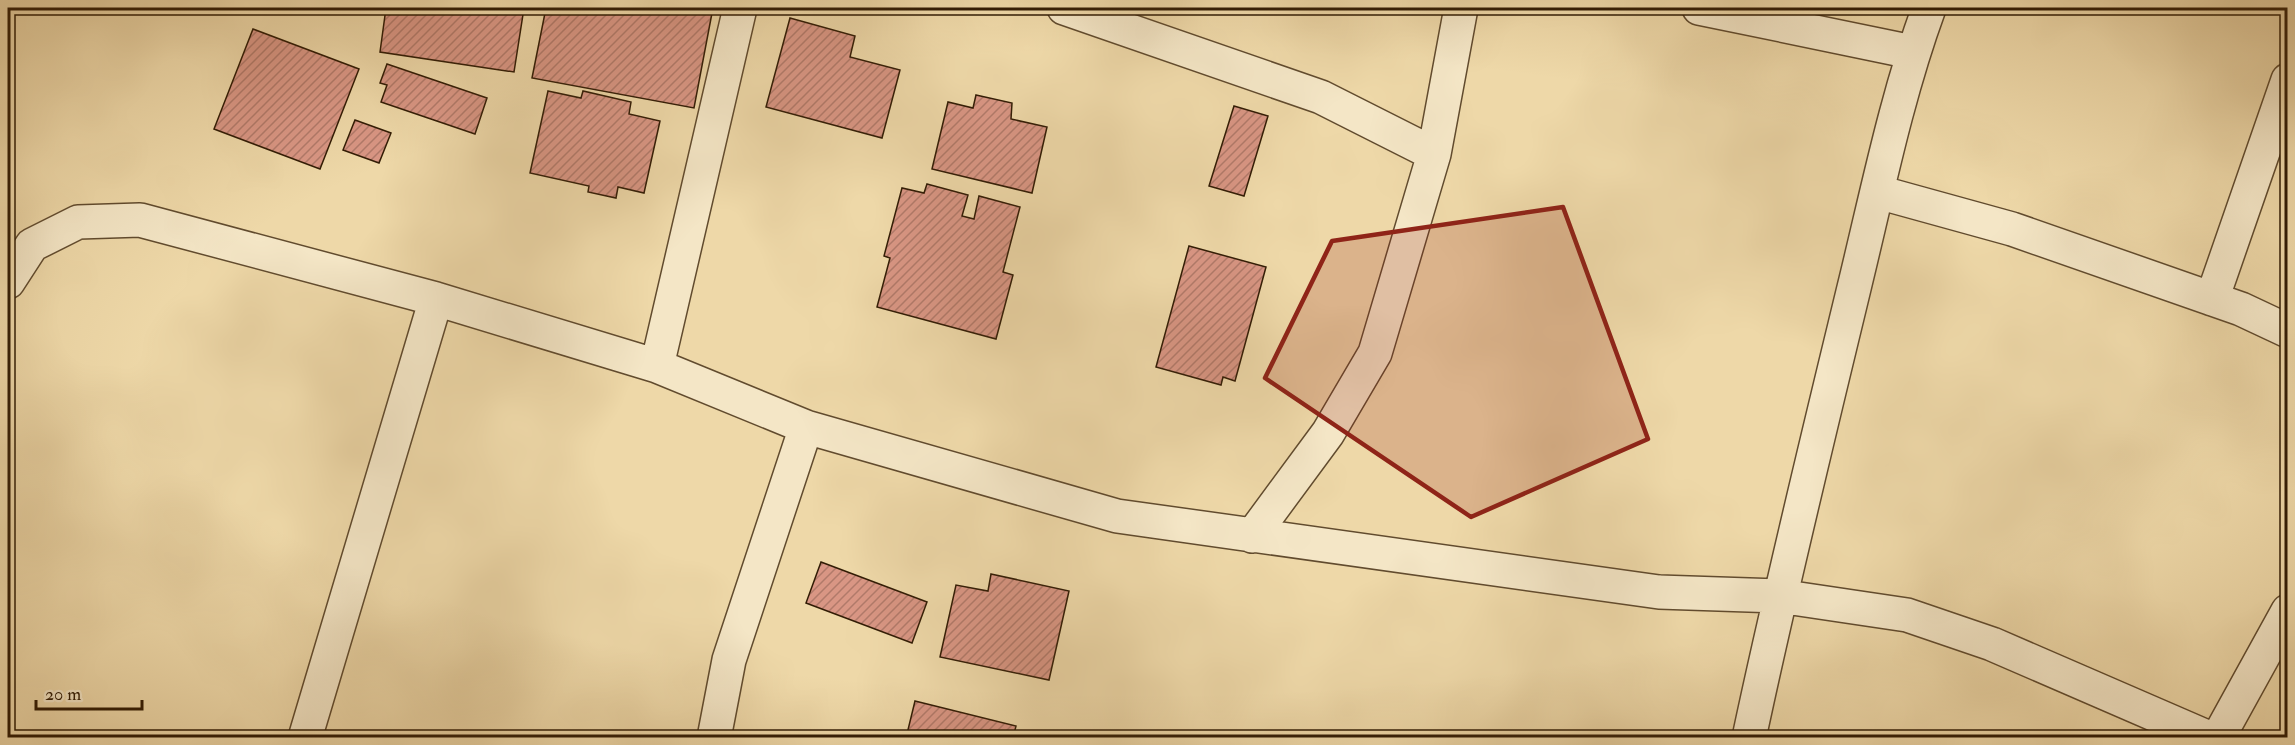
<svg xmlns="http://www.w3.org/2000/svg" width="2295" height="745" font-family="'IM FELL Double Pica',serif">
<style>
.building{fill:url(#building-hatch);stroke:#321c05;stroke-width:1.5}
.lines{fill:none;stroke-linecap:round;stroke-linejoin:round}
.street-casing{stroke:#614b2e;stroke-width:36}
.street{stroke:#f4e6c6;stroke-width:33}
.marked{fill:#8f2418;fill-opacity:0.2;stroke:#8f2418;stroke-width:4.5;stroke-linejoin:round}
</style>
<defs>
<pattern id="building-hatch" width="6" height="6" patternUnits="userSpaceOnUse" patternTransform="scale(1.5)"><rect width="6" height="6" fill="#d99684"/><path d="M-1 1l2-2M0 6l6-6M5 7l2-2" fill="none" stroke="#b17a6a"/></pattern>
</defs>
<rect width="100%" height="100%" fill="#eed8a8"/>
<filter id="stains"><feTurbulence type="fractalNoise" baseFrequency=".00333" numOctaves="4"/><feColorMatrix values="0 0 0 0 .2 0 0 0 0 .09 0 0 0 0 .02 0 0 0 .5 -.17"/></filter>
<radialGradient id="worn" r=".72"><stop offset=".6" stop-color="#630" stop-opacity="0"/><stop offset="1" stop-color="#630" stop-opacity=".3"/></radialGradient>
<!-- building -->
<path class="building" d="M386,8H524L514,72L380,52Z
M546,8H689L712,13L694,108L532,78Z
M790,18L855,36L850,57L900,70L882,138L766,107Z
M253,29L359,69L320,169L214,129Z
M387,64L487,98L475,134L381,102L387,85L380,83Z
M548,91L581,98L583,91L631,102L629,114L660,121L644,193L618,187L616,198L588,192L589,186L530,173Z
M976,95L1012,103L1011,119L1047,127L1032,193L932,169L948,102L973,108Z
M1234,106L1268,116L1244,196L1209,186Z
M355,120L391,133L379,163L343,150Z
M927,184L968,195L962,216L974,219L979,196L1020,207L1003,272L1013,275L996,339L877,307L890,258L884,256L902,188L924,193Z
M1189,246L1266,267L1235,381L1223,377L1221,385L1156,367Z
M821,562L927,602L912,643L806,603Z
M991,574L1069,591L1049,680L940,657L956,585L988,591Z
M915,701L1016,726L1013,738H906Z"/>
<g class="lines">
<!-- street casing -->
<g class="street-casing">
<path id="street" d="M1064,8L1321,97L1434,154
M1699,8L1912,52
M1878,192L2012,229L2241,309L2288,331
M8,282L32,245L78,222L140,220L436,299L657,366L806,427L1117,516L1659,592L1779,596L1907,615L1992,644L2209,738
M2212,299L2288,80
M657,366L740,8
M1252,536L1328,433L1375,353L1434,154L1461,8
M305,738L436,299
M714,738L729,660L806,427
M1749,738C1781,587 1818,437 1854,288C1877,194 1896,98 1929,8
M2218,738L2288,611"/>
</g>
<!-- street -->
<use href="#street" class="street"/>
</g>
<!-- marked area -->
<path class="marked" d="M1563,207L1648,439L1471,517L1265,378L1332,241Z"/>
<!-- margin -->
<rect width="2295" height="745" fill="none" stroke="#eed8a8" stroke-width="30"/>
<rect x="9" y="9" width="2277" height="727" fill="none" stroke="#321c05" stroke-width="3"/>
<rect x="15" y="15" width="2265" height="715" fill="none" stroke="#321c05" stroke-width="1.5"/>
<!-- scale -->
<path d="M36 700v9h106v-9" fill="none" stroke="#321c05" stroke-width="3"/>
<text x="45" y="700" font-size="18" fill="#321c05" stroke="#f4e6c6" stroke-width="4.5" paint-order="stroke">20 m</text>
<rect width="100%" height="100%" filter="url(#stains)"/>
<rect width="100%" height="100%" fill="url(#worn)"/>
</svg>
